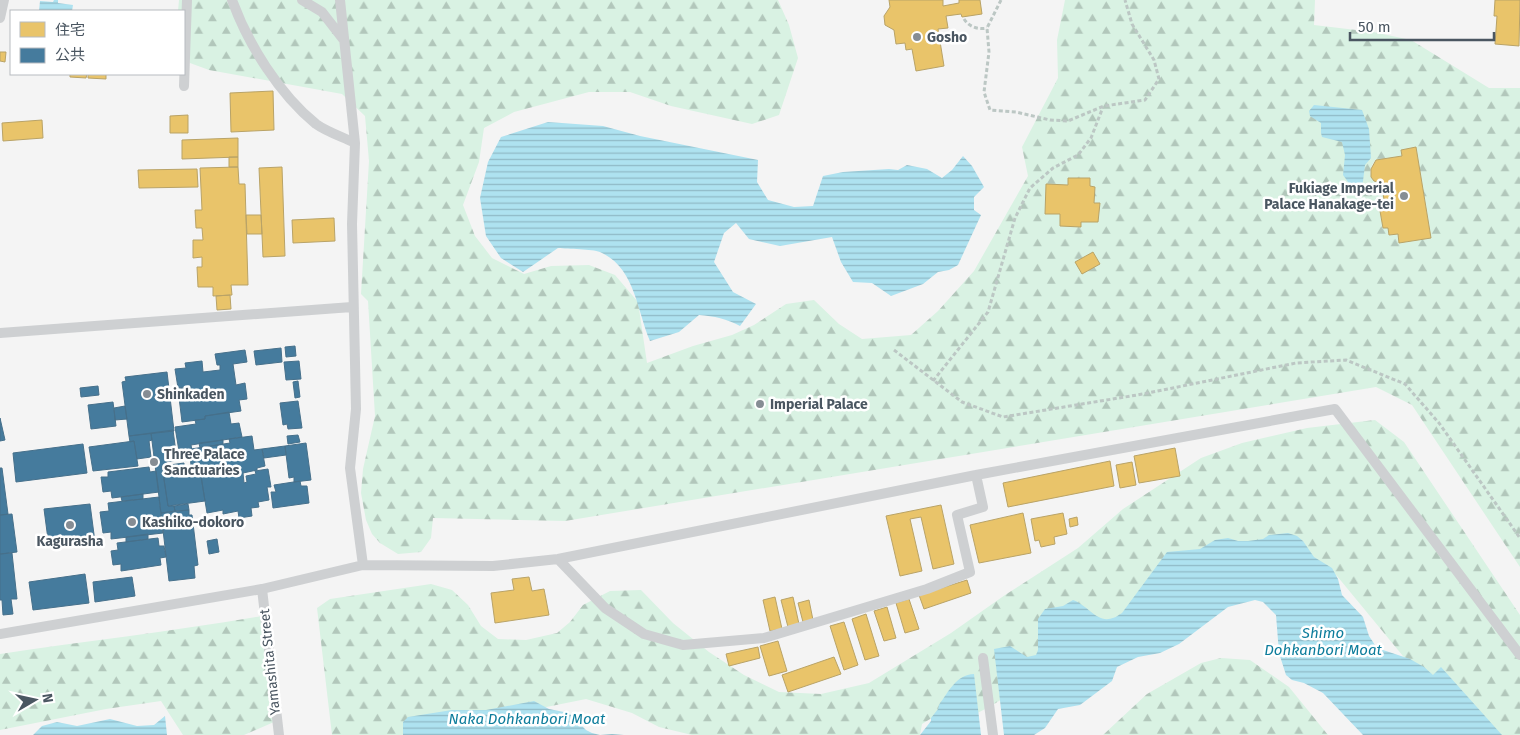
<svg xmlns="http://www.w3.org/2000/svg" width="1520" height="735" font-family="'Fira Sans','Noto Sans JP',sans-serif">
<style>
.forest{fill:url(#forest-firs);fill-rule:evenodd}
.water{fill:url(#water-rules)}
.homes{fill:#e9c46a;stroke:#b9a367}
.public{fill:#457b9d;stroke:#46708b}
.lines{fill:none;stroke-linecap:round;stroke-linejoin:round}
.path{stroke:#bcc7c4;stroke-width:3;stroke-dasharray:4 2.5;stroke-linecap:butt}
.lane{stroke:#ced0d2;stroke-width:10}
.poi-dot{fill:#868d94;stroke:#fff;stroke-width:2}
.labels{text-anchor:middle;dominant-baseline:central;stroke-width:5;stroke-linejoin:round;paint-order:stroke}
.poi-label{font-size:14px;font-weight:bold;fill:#4a5661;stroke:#fff;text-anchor:start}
.street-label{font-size:14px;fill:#4a5661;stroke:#fff}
.water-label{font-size:15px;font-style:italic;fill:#0c7c9b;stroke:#fff}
</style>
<defs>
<pattern id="forest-firs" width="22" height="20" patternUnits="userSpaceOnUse" patternTransform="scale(1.25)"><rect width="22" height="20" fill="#d9f2e3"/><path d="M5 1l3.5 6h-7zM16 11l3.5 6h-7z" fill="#b2c7bb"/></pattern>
<pattern id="water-rules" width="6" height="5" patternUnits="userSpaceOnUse" patternTransform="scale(1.25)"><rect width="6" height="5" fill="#aee2f0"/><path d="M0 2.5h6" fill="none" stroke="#90bac6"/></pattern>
</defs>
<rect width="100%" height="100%" fill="#f4f4f4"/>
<!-- forest -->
<path class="forest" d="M179,0H778L789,25L798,58L779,115L752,124L671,106L630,92H589L514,112L484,128L479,162L463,205L475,236L492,258L524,274L551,266L589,265L615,275L638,302L647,363L693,346L732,335L754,325L786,304L814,300L839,324L862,339L911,335L938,311L974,271L1028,176L1022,147L1058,78L1057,40L1065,0H1315L1314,25L1373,32L1411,40L1489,88H1520V567L1412,405L1376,387L565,521L433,518L431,538L421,552L398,554L380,543L372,534L366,520L361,493L363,469L375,416L368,301L361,294L369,161L365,116L342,94L209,70L190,63L184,11H178ZM1416,148L1431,238L1399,242L1398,234L1389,235L1388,228H1383L1380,211L1386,210L1381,183L1374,181C1368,174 1370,166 1376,160L1402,156L1401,150Z
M1375,420L1404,442L1520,615V735H1468L1337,576L1298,547L1010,694L991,706L960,722L943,711L922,724L920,735H692L659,727L632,713L586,699L407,735H332L317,608L330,599L431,584L452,590L468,605L481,626L498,639L526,640L557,633L570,622L583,605L610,591L641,590L673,623L709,652L744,675L779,692L821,694L869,683L951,633L1005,595L1078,548L1123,509L1201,458L1242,443L1307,428Z
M262,616L274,722L244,735H183L161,701L106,709L0,730V654C87,641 175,631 262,616Z
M1221,658L1250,660L1289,687L1328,735H1103L1147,694L1201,663Z"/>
<!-- water -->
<path class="water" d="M54,0H58V3L73,5L72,11H39L40,1L53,2Z
M1314,105L1362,110L1369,129L1371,158L1365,165L1362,189L1354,190L1343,175L1345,155L1342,142L1322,137L1321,133V123L1310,116L1309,111Z
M548,122L603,126L640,136L758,160L757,182L768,200L794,207L813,206L823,176L843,172L889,169L898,170L907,165L927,169L942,178L952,170L963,156L972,166L984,187L974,197V210L981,215L958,265L949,270L938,272L923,284L891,296L872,283L853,282L841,262L832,237L780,246L749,239L736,223L724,233L714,262L733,292L756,304L740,326C727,319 714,316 699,315L679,332L650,341C637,311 635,267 600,252C592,249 568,249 558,248L523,272L501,258L486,236L480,198L488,162L501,137Z
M1288,533L1297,536L1303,541L1314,557L1332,568L1338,579L1342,595L1363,617L1369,636L1375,645L1383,650L1410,659L1424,667L1433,675L1441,667L1502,735H1363L1323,693L1304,683L1292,680L1286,675L1279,653L1276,615L1263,602L1255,600L1228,607L1179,644L1160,653L1138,657L1117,667L1112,681L1080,705L1058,709L1045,728L1034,735H1004L994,649L1010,646L1027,657L1036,655L1038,650V619L1045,609L1063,606L1073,600C1092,607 1099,630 1122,613L1167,552L1200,549L1215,540L1228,538L1238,541H1248L1263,539L1269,535Z
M974,674L981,735H920L931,721V718L938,709L939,705C949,691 956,675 974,674Z
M534,701L549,709L569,713L586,730L592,733L600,735L612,734L624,735H403V722L408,717L452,710H486Z
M165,716L167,735H33L42,726L57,722L77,726L110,719L137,726L154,725Z"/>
<!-- homes -->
<path class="homes" d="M889,0H943V6L959,3V0H980L982,14L962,17L961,14L946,16L948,28L938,29L944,66L916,71L912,49L906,50L905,43L896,44L894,30L885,25L884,16L890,7Z
M1495,0H1520L1519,46L1495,44L1497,16H1494Z
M0,52H6L5,62L0,61Z
M70,74H87L86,78L70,77Z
M88,74H106V79L88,78Z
M273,91L274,130L231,132L230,93Z
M188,115V133H170V116Z
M42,120L43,138L3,141L2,123Z
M238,138V157L182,159V140Z
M1416,147L1431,238L1399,243L1398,234L1389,235L1388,228H1383L1380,211L1386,210L1381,183L1374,181L1371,177V169L1376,160L1402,156L1401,150Z
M229,157H238V167H229Z
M238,167L239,184H245L248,285H231L232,295L213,296V287H198L197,267H202V257L193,258V240H203L202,228H196L195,210H202L200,168Z
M282,167L285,256L263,257L259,168Z
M197,169L198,187L139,188L138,170Z
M1068,178H1090V186L1095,187L1094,203H1100L1098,222H1081V227L1060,226V214H1045L1046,184L1068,185Z
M246,215H261L262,234H247Z
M334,218L335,241L293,243L292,220Z
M1093,252L1100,264L1082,274L1075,262Z
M230,295L231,309L217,310L216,296Z
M1175,448L1180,476L1139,483L1134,456Z
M1110,461L1114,486L1008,507L1003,483Z
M1132,462L1136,485L1120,488L1116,465Z
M941,505L954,564L933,569L921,517L910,519L922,571L900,576L886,516Z
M1023,513L1031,553L979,563L970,525Z
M1063,513L1067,534L1054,537L1055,544L1041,547L1039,540L1035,541L1031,519Z
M1077,517L1078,525L1070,527L1069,519Z
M529,577L532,591L544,589L549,615L495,623L491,593L514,590L512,579Z
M967,580L971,593L924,609L919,595Z
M775,597L782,629L770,631L763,600Z
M793,597L799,624L788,627L781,600Z
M909,599L919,629L905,633L896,603Z
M809,600L813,620L803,622L798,603Z
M887,607L896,638L884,641L874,611Z
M866,614L879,656L865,660L852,619Z
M844,622L858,665L844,670L830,626Z
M778,641L787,671L769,676L760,646Z
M758,647L760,658L729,666L726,654Z
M834,657L841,674L788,692L782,675Z"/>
<!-- public -->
<path class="public" d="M295,346L296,356L286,357L285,347Z
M281,348L282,362L256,365L254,351Z
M245,350L247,362L233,364L236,385L245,383L247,399L239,400L241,411L205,416V419L182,422L178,389L191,387V386L178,388L175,369L186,368L185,363L202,361L203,372L220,370V365H217L215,354Z
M299,361L301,379L286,380L284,362Z
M167,372L174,431L129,436L122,382L126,381L125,377Z
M298,381L300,397L295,398L293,382Z
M98,386L99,395L81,397L80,388Z
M298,401L302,428L288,429L287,424L283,425L280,403Z
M113,402L116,426L91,429L88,405Z
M125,406L127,419L115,420L114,408Z
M229,412L231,424L239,423L242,437L191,445L193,456L180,457L175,427L196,424L195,420L205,419V416Z
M0,418L5,440L0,441Z
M173,430L177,460L166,462L167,465L162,466L168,506H174L175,511L161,513L151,433Z
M151,433L152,440L149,441L151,457L137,459L134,441L130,442L129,436Z
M298,435L300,442L288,444L287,436Z
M252,436L254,450L262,449L265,466L257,468V470L243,473L244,483L247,482L246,476L256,474L255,471L268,469L271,487H267L269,500L258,502L259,507L251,508L252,516L239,518L238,511L223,514V510L207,513L199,464L191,465L190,456H193L191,449L230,443L229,439Z
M223,440V444L200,448L199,443Z
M134,441L138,466L93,471L89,447Z
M306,443L311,480L294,482V477L289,478L285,446Z
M83,444L87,473L16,482L13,453Z
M285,446L286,455L264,458L262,449Z
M184,463V468H188L189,477L201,476L205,501L168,506L162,466Z
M149,467L150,472L156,471L159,492L112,498L111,491L103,492L101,477H108V472Z
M0,468H2L8,514L0,515Z
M300,481L301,486H307L309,503L273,508L271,492H276L274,485Z
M143,494V499L122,501L121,497Z
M159,497L163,533L111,539V532L103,533L100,512L109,511L108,503Z
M90,504L95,542L49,547L44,509Z
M188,504L189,510L175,511L174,506Z
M189,510V515H192L198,565L194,566L195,578L169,581L161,513Z
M12,514L17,552L0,554V515Z
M148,534V539L126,542V537Z
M158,538L159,546H164L166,557L160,558L161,565L121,571V564L113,565L111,551L118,550L117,543Z
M217,539L219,552L209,554L207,541Z
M12,553L17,599H11L13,614L3,615L2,600H0V554Z
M85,574L89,603L33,610L29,582Z
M132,577L135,596L95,602L93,582Z"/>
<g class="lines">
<!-- path -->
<path class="path" d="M1001,0L987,28L989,52L984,92L990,110L1016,112L1050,120L1068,121L1104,106L1145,100L1159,79L1154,60L1132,24L1125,0
M964,19C969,27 979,30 987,28
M894,350L962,402L1003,417L1143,394L1296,363L1346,360L1405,384L1439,423L1520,538
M933,381L988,312L1015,218L1030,188L1053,168L1078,155L1091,138L1103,107"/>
<!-- lane -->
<path class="lane" d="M232,0C248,44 279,94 316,124C327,132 343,137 355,143
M302,0L322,12L343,39
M340,0L355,143L352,224L356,409L350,468L363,565
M0,18L4,0
M184,86L187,0
M0,333L352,307
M558,559L605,608L644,634L683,645L764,638L927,589L970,572L957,515L983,507L976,475
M262,589L279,735
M0,634L262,589L363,565L493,566L558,559L976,475L1335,409L1520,655
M983,658L993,735"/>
</g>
<!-- markers -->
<g class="poi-dot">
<circle cx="917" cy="37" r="5"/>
<circle cx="1404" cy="196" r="5"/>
<circle cx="147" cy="394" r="5"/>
<circle cx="760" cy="404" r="5"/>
<circle cx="154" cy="462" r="5"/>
<circle cx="132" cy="522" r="5"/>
<circle cx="70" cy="525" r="5"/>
</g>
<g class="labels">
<!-- poi labels -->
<g class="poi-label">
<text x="927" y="37">Gosho</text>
<text x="1394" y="188" text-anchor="end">Fukiage Imperial<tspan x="1394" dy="16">Palace Hanakage-tei</tspan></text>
<text x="157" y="394">Shinkaden</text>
<text x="770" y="404">Imperial Palace</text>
<text x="164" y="454">Three Palace<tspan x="164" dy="16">Sanctuaries</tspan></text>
<text x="142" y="522">Kashiko-dokoro</text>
<text x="70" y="541" text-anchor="middle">Kagurasha</text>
</g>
<!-- street labels -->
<g class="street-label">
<text transform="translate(270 662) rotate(-96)">Yamashita Street</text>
</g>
<!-- water labels -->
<g class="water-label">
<text x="1323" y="633">Shimo<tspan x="1323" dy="17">Dohkanbori Moat</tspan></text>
<text x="527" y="719">Naka Dohkanbori Moat</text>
</g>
</g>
<!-- legend -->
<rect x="10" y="10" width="175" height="65" fill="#ffffff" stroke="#b7bbc0"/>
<rect x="20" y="22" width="25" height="15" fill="#e9c46a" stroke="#b7bbc0"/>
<text x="55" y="35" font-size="15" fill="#4a5661">住宅</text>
<rect x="20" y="48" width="25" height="15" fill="#457b9d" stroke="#b7bbc0"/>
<text x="55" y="60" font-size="15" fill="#4a5661">公共</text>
<!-- north arrow -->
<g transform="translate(35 700) rotate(81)" stroke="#ffffff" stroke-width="4" paint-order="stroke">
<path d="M0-4L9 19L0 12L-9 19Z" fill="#4a5661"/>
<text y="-8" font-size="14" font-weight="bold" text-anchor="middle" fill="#4a5661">N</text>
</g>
<!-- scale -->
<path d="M1350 32v8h144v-8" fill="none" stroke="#4a5661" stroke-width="2.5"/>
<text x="1358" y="32" font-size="15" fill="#4a5661" stroke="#ffffff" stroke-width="4" paint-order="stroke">50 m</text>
</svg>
